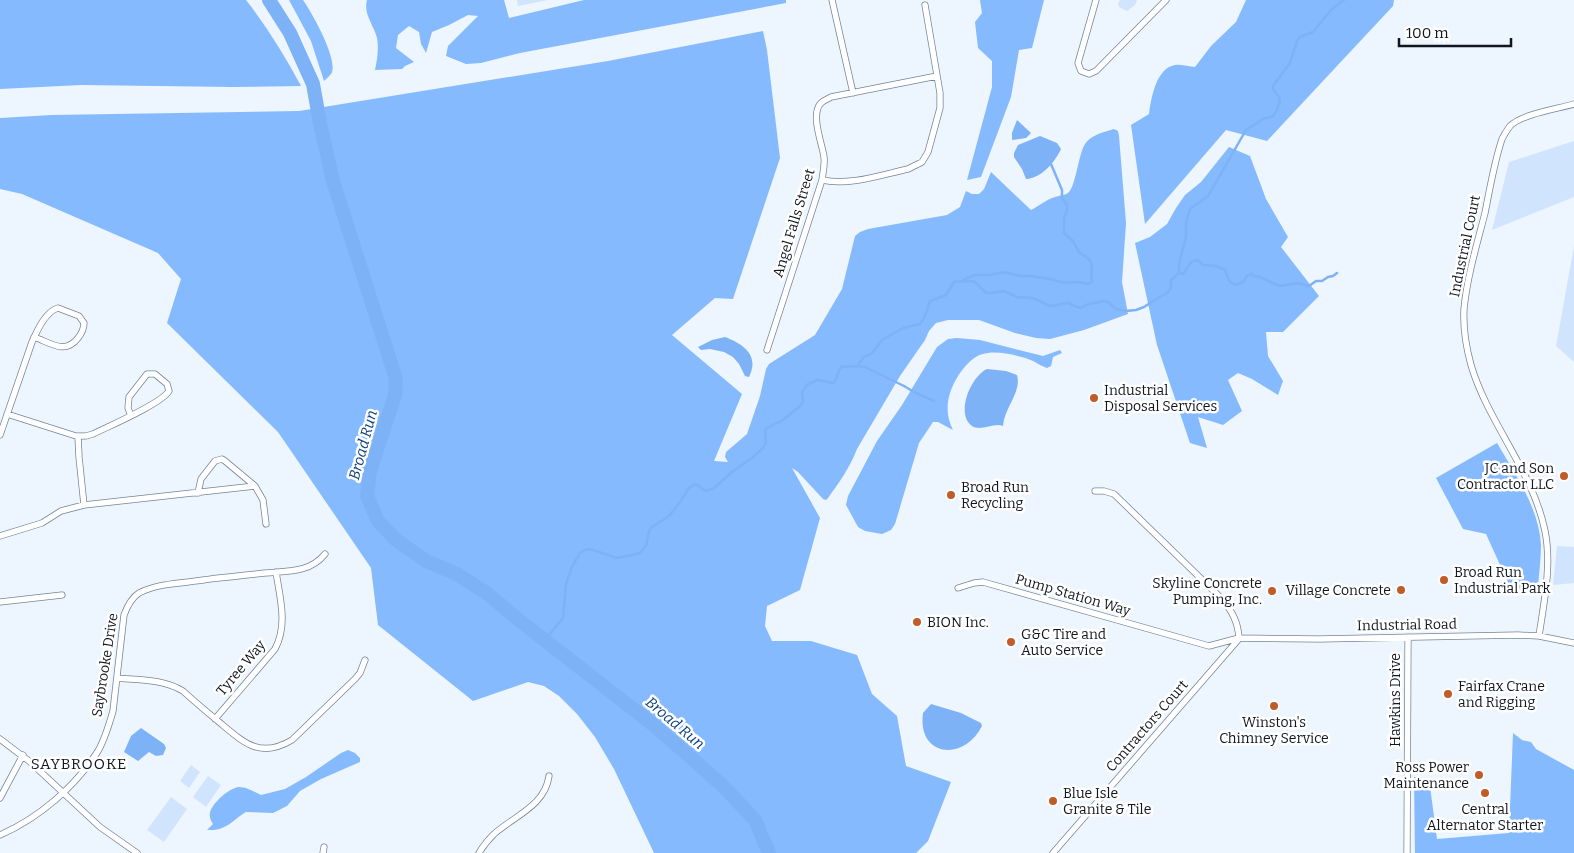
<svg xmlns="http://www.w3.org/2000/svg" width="1574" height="853" font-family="Bitter,serif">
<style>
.green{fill:#d1e4fe}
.forest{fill:#85bafe}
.water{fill:#7eb2f6}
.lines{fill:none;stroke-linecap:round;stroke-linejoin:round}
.stream{stroke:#7eb2f6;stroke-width:2.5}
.river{stroke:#7eb2f6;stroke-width:14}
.street-casing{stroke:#74859a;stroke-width:7}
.street{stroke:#fff;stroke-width:5.5}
.poi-dot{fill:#c05c28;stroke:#fff;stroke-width:2}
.labels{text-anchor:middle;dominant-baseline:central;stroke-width:5;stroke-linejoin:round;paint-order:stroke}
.street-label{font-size:14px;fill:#10161e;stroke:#fff}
.poi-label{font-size:14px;fill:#10161e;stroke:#fff;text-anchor:start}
.water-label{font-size:15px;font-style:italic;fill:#0c417d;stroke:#fff}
.neighbourhood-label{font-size:15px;letter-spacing:1px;fill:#10161e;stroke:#fff}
</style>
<rect width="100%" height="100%" fill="#edf5fe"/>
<!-- green -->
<path class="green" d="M517,0H548L518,6Z
M1120,0H1137L1135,5L1127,11L1119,7L1118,4Z
M1574,141V197L1492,230L1509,162Z
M1574,246V362L1556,346Z
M1557,546L1574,547V583L1553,585Z
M191,765L200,772L189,788L180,781Z
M208,776L221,785L206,807L193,797Z
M171,797L187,809L164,842L147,830Z"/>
<!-- forest -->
<path class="forest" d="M0,0H246C267,27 285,56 301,86L234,87L81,85L0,89Z
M289,0H303C312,13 337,57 332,72C331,75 326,79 324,81L311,41Z
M367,0H504L509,18L584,0H786V3L520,53L481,63L466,64L446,56L448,46L478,16L468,15L449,25L432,32L426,53L421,44L419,32L409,26L398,35L396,48L414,62L405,66L402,69L375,70C377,60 379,49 377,38C374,25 363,14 367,0Z
M980,0H1044L1032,48L1019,50L1011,97L981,177L967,180L992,87V61L978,48L975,22L982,13Z
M1246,0H1394L1393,6L1267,141L1226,130L1145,224L1131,125L1149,114C1151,99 1156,68 1175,65C1181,64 1189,67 1195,67L1211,46L1236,22Z
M763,31L767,50L780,158L733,299L715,298L672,335L742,394L714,461L728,462L725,457L726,452L747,434L760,396L766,369L769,364L815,335L842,289L855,236L860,232L868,229L947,215L960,207L966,191L972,194H979L984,189L991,172L1031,210C1039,206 1045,200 1055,197C1060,195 1065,196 1069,192C1073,187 1074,180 1076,174C1084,143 1081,138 1114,129L1118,131L1119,136L1126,223L1122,282L1128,314L1084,330L1050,339L1036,338L1015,333L979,320H948L936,323L929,331L925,340L900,376L857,449C850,467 839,483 828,498L826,500L823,499L798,472L792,468L820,518L800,590L767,606L765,626L772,641H811L857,655L872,694L897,716L906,766L951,782L928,841L916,853H654L614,769L595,737L577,714L559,696L544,686L528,682L473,701L378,625L371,568L278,432L167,323L181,279L158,253L22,194L0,189V118L52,115L299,111L608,61Z
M1229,147L1250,156L1266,199L1288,237L1281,247L1319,296L1283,332H1266L1268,356L1283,381L1278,395L1252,379L1238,373L1228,380L1242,411L1223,425L1198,417L1207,448L1190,443L1157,345L1135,243L1150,237L1167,224L1176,208L1185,195L1201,182Z
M957,338L980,340L1043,356L1060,350L1062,353L1053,357L1051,366L1047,368C1042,366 1038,364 1033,361C1021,356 1001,351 988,353C976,354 970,361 963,369C949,387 942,409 953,430L938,422H933L919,443L895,524L891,530L882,534L865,531L858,527L846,505L848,496L877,441L902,405L937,347L948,339Z
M1497,443C1515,474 1539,508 1541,545C1541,558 1539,573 1538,587L1511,589L1486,534L1463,529L1436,478Z
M1513,733L1522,740L1531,742L1536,749L1574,770V853H1415L1414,777L1429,779L1437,839L1509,833Z
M348,750L355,753L360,758V762L321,779L300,791L287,806L273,813L246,812C231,821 227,831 207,830L213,824C211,821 209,817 210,813C212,803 229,788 239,787C247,787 254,792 261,795L285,789L306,777L341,753Z"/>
<!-- water -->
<path class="water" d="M1017,120L1031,133L1026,138L1012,140V133Z
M1040,136L1057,143L1061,149C1055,162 1042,178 1026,179L1022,169L1014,157V153L1018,145Z
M725,337C743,344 760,355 749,377L745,376L739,364L733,357L724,352L710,349L701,350L698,347L712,340Z
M987,369L1006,371L1017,375C1022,392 1004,408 1003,426C994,422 981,432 972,426C955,414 971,376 987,369Z
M931,704L961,713L981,723L982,726C964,762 917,757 923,713Z
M141,728L164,744L166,748L163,755L156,756L149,752L138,761L124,752L131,736Z"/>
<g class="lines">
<!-- stream -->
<path class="stream" d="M1179,273L1183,274L1191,262L1197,260L1203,265L1216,266L1225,270L1229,281L1235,285L1243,282L1247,276L1252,274L1253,276L1260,277L1279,286L1298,283L1309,286L1316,281H1322L1328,277L1333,276L1337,273
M963,280L975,275H990L1003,272L1020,276H1031L1050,279L1065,283L1078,282L1088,284L1092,282C1090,275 1094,267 1090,260L1079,252L1073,241L1064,233V217L1067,211V205L1062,198V190L1051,164
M857,366L865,367L904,386L914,392L934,401
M545,640L563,618L566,584L572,567L580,553L587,549L593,550L617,558L637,554L641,552L646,546L649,531L652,527L669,516L680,502L689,488L693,485H697L706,491L714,488L733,471L752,458L762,449L766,443L765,431L767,428L783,420L799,407L803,402L802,392L808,384L818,380L833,383C838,379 837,372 841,367L857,366L864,357L872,353L882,340L903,328L920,324C926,317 927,310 930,301L946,295L954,282L972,281L975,282L986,293H991L1004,291L1017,297L1033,298L1050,306L1068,303L1080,308L1089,304L1104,301L1108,302L1116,309L1126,311L1136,310L1144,307L1158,298L1167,293L1171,288V280L1179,273V264L1186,237V223L1190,209L1208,196L1246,130L1263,119L1273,116L1276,112L1280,102L1279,97L1273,89V86L1290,63L1297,41L1300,37L1313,32L1332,9L1344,0"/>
<!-- river -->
<path class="river" d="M269,0L290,33L313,84L320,123L333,181L396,379L395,395L370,471L367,496L378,521L396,540L426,561L457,574L488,594L515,617L651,723L688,755L724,787L755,820L769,853"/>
<!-- street casing -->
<g class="street-casing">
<path id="street" d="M832,0L853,93
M1096,0L1078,63L1081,71L1089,74L1096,71L1166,0
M822,180C850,186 880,175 908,169L922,162L928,152L940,108V93L925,5
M767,350L822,180C823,172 825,164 824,157C822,143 810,114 821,103C824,100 828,99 831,97L937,76
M7,414L76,436H86L93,434C109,426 161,404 169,391L167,384L155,374H147L129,397L128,408L131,416
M0,435L32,342C37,331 45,312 58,308L79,316L84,323C84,329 82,333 78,338C65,355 51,343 34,337
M78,436L79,457L84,505
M1095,491H1104L1114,494L1222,599C1232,611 1238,622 1239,638
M198,493L201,479L215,461L222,459L225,461L255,486
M0,536L42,523L61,511L84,505L255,486L263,500L266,524
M958,588L974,583L983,582L1209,646L1239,638L1319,639L1518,635L1539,636L1574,643
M0,602L62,595
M1539,636C1544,602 1552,565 1545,531C1533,471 1488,423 1471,365C1466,347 1463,328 1464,309C1467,277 1477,244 1485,213C1490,188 1494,163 1502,139C1504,135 1507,130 1510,126C1522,114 1557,109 1574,104
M117,678C140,680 163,679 183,691C195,702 207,712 219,722C244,743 260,759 292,740L355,679L360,673L365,660
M215,719L275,649C288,625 280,598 276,572
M0,739L29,761L100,827L137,853
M0,798L23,755
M0,835C39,818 75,787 98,751C105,739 109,725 113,711L124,615C127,607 131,598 139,593C154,585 171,584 188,582C213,578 239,576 265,573C287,571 310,573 325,554
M323,853L324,847
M479,853C483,846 488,840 494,834C514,816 545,806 549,776
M1053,853L1238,640
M1407,853L1408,637"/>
</g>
<!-- street -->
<use href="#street" class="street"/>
</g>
<!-- markers -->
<g class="poi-dot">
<circle cx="1094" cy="398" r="5"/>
<circle cx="1564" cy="476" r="5"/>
<circle cx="951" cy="495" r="5"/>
<circle cx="1444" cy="580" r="5"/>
<circle cx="1401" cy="590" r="5"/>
<circle cx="1272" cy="591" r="5"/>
<circle cx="917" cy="622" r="5"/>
<circle cx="1011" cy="642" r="5"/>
<circle cx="1448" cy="694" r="5"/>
<circle cx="1274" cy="706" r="5"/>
<circle cx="1479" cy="775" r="5"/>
<circle cx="1485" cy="793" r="5"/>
<circle cx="1053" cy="801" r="5"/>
</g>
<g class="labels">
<!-- street labels -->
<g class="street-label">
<text transform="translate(794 223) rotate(-73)">Angel Falls Street</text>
<text transform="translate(1465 246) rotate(-78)">Industrial Court</text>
<text transform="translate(1073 595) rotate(16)">Pump Station Way</text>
<text transform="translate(1407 625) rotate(-1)">Industrial Road</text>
<text transform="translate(105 665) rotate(-81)">Saybrooke Drive</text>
<text transform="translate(241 668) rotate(-50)">Tyree Way</text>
<text transform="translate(1395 700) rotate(-90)">Hawkins Drive</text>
<text transform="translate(1147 726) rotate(-49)">Contractors Court</text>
</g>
<!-- poi labels -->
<g class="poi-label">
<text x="1104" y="390">Industrial<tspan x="1104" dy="16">Disposal Services</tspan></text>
<text x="1554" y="468" text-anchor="end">JC and Son<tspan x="1554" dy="16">Contractor LLC</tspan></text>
<text x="961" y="487">Broad Run<tspan x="961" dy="16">Recycling</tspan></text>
<text x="1454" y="572">Broad Run<tspan x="1454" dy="16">Industrial Park</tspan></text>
<text x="1262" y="583" text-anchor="end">Skyline Concrete<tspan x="1262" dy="16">Pumping, Inc.</tspan></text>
<text x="1391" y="590" text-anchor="end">Village Concrete</text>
<text x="927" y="622">BION Inc.</text>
<text x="1021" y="634">G&amp;C Tire and<tspan x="1021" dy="16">Auto Service</tspan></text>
<text x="1458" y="686">Fairfax Crane<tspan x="1458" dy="16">and Rigging</tspan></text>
<text x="1274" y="722" text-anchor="middle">Winston's<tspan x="1274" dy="16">Chimney Service</tspan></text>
<text x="1469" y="767" text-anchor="end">Ross Power<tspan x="1469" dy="16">Maintenance</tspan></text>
<text x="1063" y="793">Blue Isle<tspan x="1063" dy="16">Granite &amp; Tile</tspan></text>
<text x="1485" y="809" text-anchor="middle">Central<tspan x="1485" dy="16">Alternator Starter</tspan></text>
</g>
<!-- water labels -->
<g class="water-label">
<text transform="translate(363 445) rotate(-75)">Broad Run</text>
<text transform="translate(675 723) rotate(40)">Broad Run</text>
</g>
<!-- neighbourhood labels -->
<g class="neighbourhood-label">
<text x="79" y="764">SAYBROOKE</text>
</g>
</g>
<!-- scale -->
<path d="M1399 38v8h112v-8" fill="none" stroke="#10161e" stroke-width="2.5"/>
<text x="1406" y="38" font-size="15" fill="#10161e" stroke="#ffffff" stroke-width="4" paint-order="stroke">100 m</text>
</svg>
